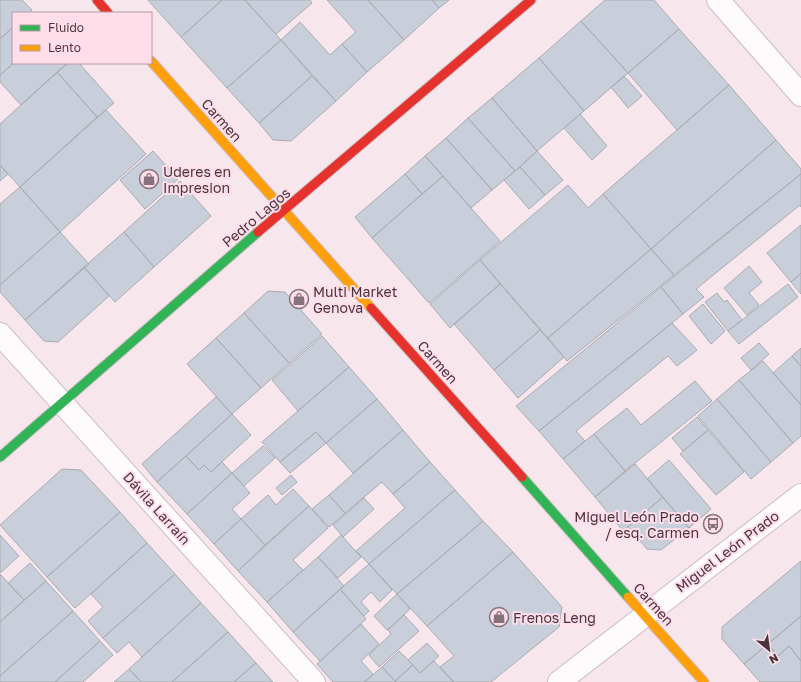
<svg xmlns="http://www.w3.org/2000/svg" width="801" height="682" font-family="'Golos Text',sans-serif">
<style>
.building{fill:#c8cfda;stroke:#a9abb2}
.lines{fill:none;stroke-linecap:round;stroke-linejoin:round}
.street-casing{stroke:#cdbcc2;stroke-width:24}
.fast-casing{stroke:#cdbcc2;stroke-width:11}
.slow-casing{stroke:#cdbcc2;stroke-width:11}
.jam-casing{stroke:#cdbcc2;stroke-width:11}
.street{stroke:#fefbfc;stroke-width:22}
.fast{stroke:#30b455;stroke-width:9}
.slow{stroke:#ff9f0a;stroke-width:9}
.jam{stroke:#e5322d;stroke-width:9}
.labels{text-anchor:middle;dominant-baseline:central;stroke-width:4;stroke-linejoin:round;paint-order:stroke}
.street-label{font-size:14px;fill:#49343c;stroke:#ffdeea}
.poi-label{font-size:14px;fill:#49343c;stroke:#ffdeea;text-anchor:start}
</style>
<rect width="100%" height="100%" fill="#f7e6ec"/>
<!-- building -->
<path class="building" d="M0,0H22L32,10L29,13H13V27L0,39Z
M148,0H222L181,37Z
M222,0H245L281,40L227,88L181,37Z
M245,0H310L312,3L276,34Z
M327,0H368L404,40L367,72L342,44L356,32Z
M368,0H432L439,8L404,40Z
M432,0H449L439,8Z
M605,0H654L679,29L628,73L581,21Z
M581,21L628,73L584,111L539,58Z
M300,22L330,55L342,44L367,72L336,101L281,40Z
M13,27L14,63L0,75V39Z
M679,29L729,85L677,130L628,73Z
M281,40L312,76L259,123L227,88Z
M539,58L584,111L537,151L492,98Z
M14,63H68L21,105L0,82V75Z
M68,63H79L114,103L97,117L57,72Z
M57,72L97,117L20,187L0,165V124Z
M312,76L336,101L291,141L273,140L259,123Z
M624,76L642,96L628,108L611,87Z
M729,85L776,140L651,249L603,194Z
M492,98L537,151L515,171L468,118Z
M106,110L146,154L60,232L20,187Z
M580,114L607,146L592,160L564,128Z
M468,118L515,171L492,190L446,138Z
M446,138L492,190L471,208L425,156Z
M776,140L801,169V174L674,275L651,249Z
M153,151L178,179L145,209L120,180Z
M537,151L563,180L545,195L520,167Z
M425,156L443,176L422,194L405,174Z
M0,165L8,174L0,181Z
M520,167L545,195L529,209L504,180Z
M405,174L422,194L372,238L355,217Z
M801,174V207L800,205L696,289L704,297L683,314L661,287Z
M443,176L500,241L429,303L372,238Z
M180,181L211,216L154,267L124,232Z
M568,185L588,208L603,194L651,249L548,338L480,260Z
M20,187L60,232L0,285V204Z
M801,225V273L791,282L767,253Z
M60,232L89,264L25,320L0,292V285Z
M124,232L154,267L115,302L84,267Z
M651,249L674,275L567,361L548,338Z
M480,260L500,284L450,328L430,304Z
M749,266L762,282L749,293L759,305L747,315L724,288Z
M84,267L109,296L58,342L44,341L25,320Z
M801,273V294L791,282Z
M500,284L540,330L494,370L454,324Z
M788,284L798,297L739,344L728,331Z
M661,287L683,314L539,431L516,406Z
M268,291L285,292L322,334L289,363L244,313Z
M717,293L724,302L727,300L742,320L728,331L705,302Z
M703,304L725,331L711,344L689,316Z
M244,313L289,363L261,388L216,338Z
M672,323L697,350L677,366L668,356L576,431L585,441L563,459L539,431Z
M540,330L564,357L518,398L494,370Z
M322,336L349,367L298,411L272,380Z
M216,338L261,388L232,414L187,364Z
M759,343L769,354L751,370L741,358Z
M801,348V366L792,356Z
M792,356L801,366V405L773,373Z
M763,361L801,405V436L793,443L739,380Z
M349,367L377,399L326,443L316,432L280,462L262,442Z
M739,380L793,443L771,462L717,399Z
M695,381L712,401L625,471L594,434L627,408L641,425Z
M216,397L232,414L157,482L142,464Z
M377,399L403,430L353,473L326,443Z
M717,399L771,462L751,479L698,416Z
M232,414L251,435L211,472L204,465L199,470L186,456Z
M697,417L708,430L683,451L672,438Z
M403,430L430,462L393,494L382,482L345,513L329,495Z
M708,430L744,472L716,495L680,454Z
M316,432L326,443L290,473L280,462Z
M594,434L625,471L595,497L563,459Z
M263,446L275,458L244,486L232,473Z
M186,456L199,470L204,465L211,472L222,462L232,473L187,514L157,482Z
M669,460L711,509L689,528L647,479Z
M430,462L455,490L369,564L356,551L405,508L393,494Z
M635,464L663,497L623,531L595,497Z
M62,469L81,470L120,512L47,577L0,525Z
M232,473L250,493L232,509L241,519L214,544L187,514Z
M291,475L297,482L282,495L276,488Z
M293,489L309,506L265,545L241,519L268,495L276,505Z
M455,490L483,521L397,594L369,564Z
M329,495L345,513L329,527L312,509Z
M663,497L689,528L661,550L647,549L628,527Z
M364,498L374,509L343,537L333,525Z
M309,506L328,528L293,560L303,570L267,602L238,571Z
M120,512L147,543L75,608L47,577Z
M241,519L265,545L238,571L214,544Z
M483,521L513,552L427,626L397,594Z
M0,535L19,556L0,573Z
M341,535L361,557L338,578L318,557Z
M147,543L175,574L103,638L88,621L103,607L91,594Z
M513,552L562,607L559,627L491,682H454L440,667L454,656L427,626Z
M318,557L344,586L293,632L267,602Z
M801,561V616L744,664L722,639V627Z
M30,563L46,581L24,600L8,583Z
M369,564L392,590L380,602L371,592L361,602L369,611L364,616L340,589Z
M0,574L24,600L0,622Z
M175,574L201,603L142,657L129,642L117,653L103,638Z
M46,581L73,611L0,676V622Z
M340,589L366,619L320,661L293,632Z
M397,594L410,609L387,630L374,616Z
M201,603L228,632L172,682H141L129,669Z
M73,611L100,641L55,682H0V676Z
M404,615L419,631L379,667L369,655L391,634L388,630Z
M801,616V661L789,646L778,656L768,644Z
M361,624L379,644L361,661L373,674L364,682H333L317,664Z
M228,632L256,663L234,682H172Z
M100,641L113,655L83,682H55Z
M427,643L439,656L420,673L408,660Z
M768,644L778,656L789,646L801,661V682H760L744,664Z
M399,651L413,665L395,681L382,667Z
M434,661L453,682H396L395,681L413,665L420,673Z
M256,663L273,682H234Z
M382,667L396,682H365Z
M129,669L141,682H114Z"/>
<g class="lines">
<!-- street casing -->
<g class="street-casing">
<path id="street" d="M718,0L801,95
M0,334L314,682
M559,682L801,495"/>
</g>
<!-- fast casing -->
<g class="fast-casing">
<path id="fast" d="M0,457L258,232
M522,477L628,597"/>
</g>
<!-- slow casing -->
<g class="slow-casing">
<path id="slow" d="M151,61L371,308
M628,597L704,682"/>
</g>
<!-- jam casing -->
<g class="jam-casing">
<path id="jam" d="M97,0L108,13
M258,232L531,0
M371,308L522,477"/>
</g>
<!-- street -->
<use href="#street" class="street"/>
<!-- fast -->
<use href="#fast" class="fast"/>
<!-- slow -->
<use href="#slow" class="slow"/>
<!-- jam -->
<use href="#jam" class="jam"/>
</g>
<!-- icons -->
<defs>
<g id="shop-ring" transform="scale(1)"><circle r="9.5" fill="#ffdeea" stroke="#86727a" stroke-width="1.5"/><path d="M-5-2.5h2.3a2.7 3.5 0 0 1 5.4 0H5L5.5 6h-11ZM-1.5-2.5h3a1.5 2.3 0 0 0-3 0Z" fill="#86727a"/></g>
<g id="bus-ring" transform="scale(1)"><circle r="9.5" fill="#ffdeea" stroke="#86727a" stroke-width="1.5"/><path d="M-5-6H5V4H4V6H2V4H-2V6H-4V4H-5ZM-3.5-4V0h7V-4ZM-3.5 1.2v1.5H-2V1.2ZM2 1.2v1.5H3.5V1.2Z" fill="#86727a"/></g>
</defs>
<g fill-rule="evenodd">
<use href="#shop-ring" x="149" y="179"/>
<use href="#shop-ring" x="299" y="299"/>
<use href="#bus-ring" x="713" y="524"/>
<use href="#shop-ring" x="499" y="617"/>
</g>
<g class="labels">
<!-- street labels -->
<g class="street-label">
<text transform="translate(222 120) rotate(48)">Carmen</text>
<text transform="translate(256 217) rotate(-40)">Pedro Lagos</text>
<text transform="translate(438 362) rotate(48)">Carmen</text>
<text transform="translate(157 508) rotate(48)">Dávila Larraín</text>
<text transform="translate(727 551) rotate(-37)">Miguel León Prado</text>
<text transform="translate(654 604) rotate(48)">Carmen</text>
</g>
<!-- poi labels -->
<g class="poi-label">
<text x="163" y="171">Uderes en<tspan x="163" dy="16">Impresion</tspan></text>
<text x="313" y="291">Multi Market<tspan x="313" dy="16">Genova</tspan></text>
<text x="699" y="516" text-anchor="end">Miguel León Prado<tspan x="699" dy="16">/ esq. Carmen</tspan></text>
<text x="513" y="617">Frenos Leng</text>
</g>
</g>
<!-- legend -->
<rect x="12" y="12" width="140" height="52" fill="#ffdeea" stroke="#b69aa4"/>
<rect x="20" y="25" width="20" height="6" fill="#30b455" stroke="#b69aa4"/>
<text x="48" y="32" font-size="12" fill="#49343c">Fluido</text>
<rect x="20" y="45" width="20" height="6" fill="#ff9f0a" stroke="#b69aa4"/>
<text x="48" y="52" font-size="12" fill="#49343c">Lento</text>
<!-- north arrow -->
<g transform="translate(769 650) rotate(151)" stroke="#ffdeea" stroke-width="3" paint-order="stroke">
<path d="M0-3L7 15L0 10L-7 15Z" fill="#49343c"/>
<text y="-6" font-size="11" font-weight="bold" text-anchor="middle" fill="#49343c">N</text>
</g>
</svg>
